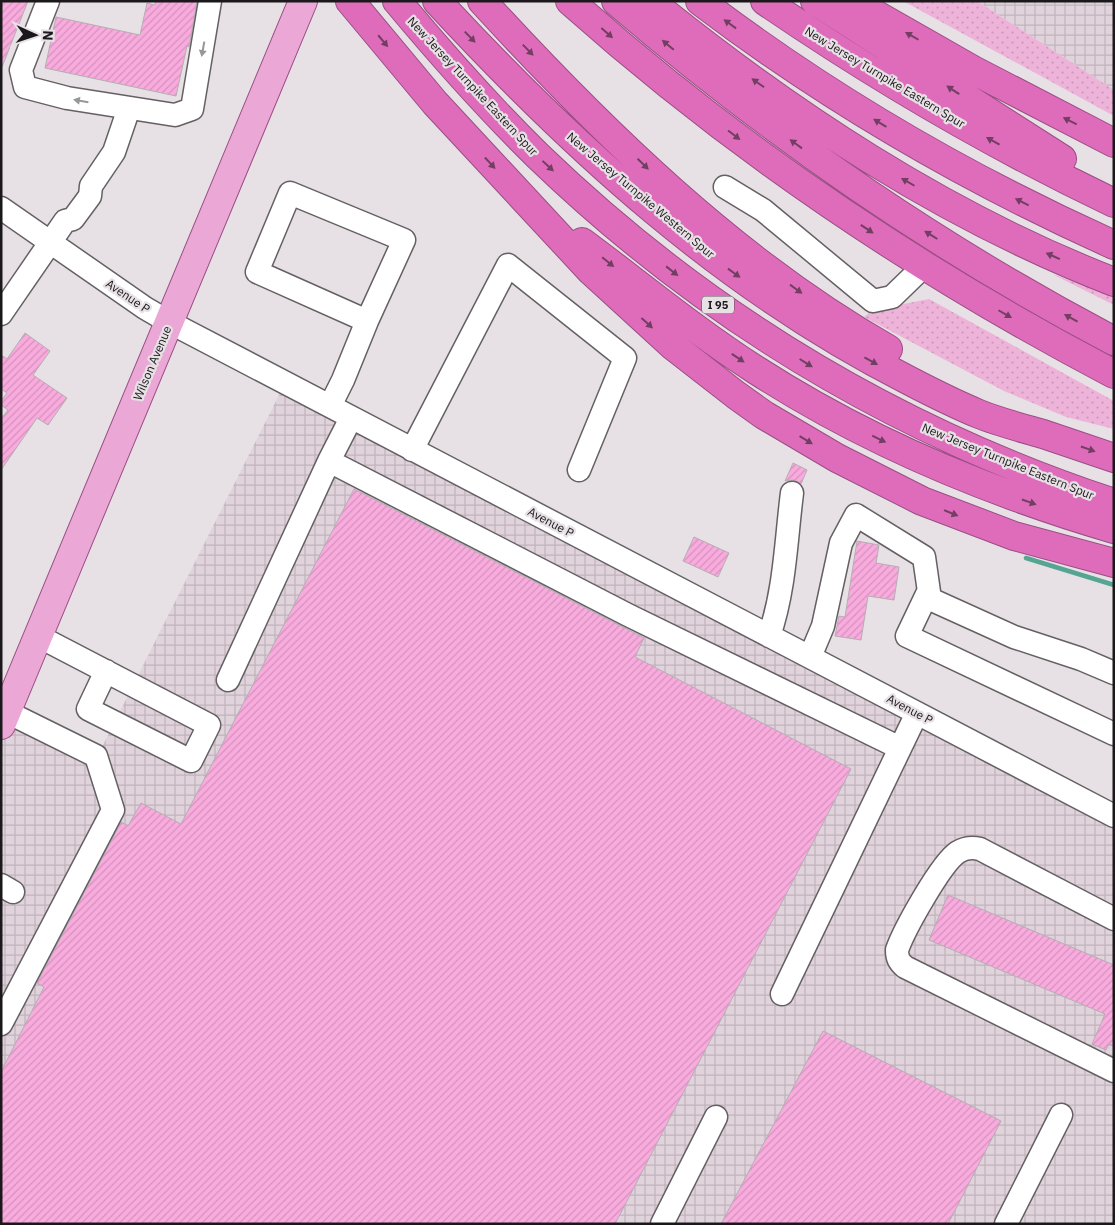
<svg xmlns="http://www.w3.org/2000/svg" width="1115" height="1225" font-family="'IBM Plex Sans',sans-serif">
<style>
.industrial{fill:url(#industrial-grid)}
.green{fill:url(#green-dots)}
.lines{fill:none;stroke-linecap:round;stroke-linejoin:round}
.stream{stroke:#56a592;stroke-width:4.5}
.building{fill:url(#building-hatch);stroke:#b4afb2}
.minor-casing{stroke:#646063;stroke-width:25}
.major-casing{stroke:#994f83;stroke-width:30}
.highway-casing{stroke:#994f83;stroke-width:30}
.minor{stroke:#fff;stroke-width:22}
.major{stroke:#eba7d6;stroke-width:28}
.highway{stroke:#de6cbb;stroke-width:28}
.oneway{fill:#723e62}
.oneway2{fill:#989798}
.labels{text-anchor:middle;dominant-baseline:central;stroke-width:4.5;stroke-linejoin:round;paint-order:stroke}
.shield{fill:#e7e1e5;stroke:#585457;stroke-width:1}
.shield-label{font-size:11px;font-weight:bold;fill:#1a181a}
.street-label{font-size:12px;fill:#1a181a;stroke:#e7e1e5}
</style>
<defs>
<pattern id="industrial-grid" width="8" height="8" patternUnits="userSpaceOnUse" patternTransform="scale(1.25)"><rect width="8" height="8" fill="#e0d3db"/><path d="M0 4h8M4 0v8" fill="none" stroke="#c0b4bb"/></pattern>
<pattern id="green-dots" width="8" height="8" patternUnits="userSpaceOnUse" patternTransform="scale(1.25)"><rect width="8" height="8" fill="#eeb3d9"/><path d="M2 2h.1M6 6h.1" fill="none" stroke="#cc99ba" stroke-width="1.8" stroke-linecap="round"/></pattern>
<pattern id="building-hatch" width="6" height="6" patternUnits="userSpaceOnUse" patternTransform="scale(1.25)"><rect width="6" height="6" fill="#f9abde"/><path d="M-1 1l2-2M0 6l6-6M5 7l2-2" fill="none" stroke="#d592be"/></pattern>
</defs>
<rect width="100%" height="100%" fill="#e7e1e5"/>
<!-- industrial -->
<path class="industrial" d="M977,1H1114V90Z
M285,383L1114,813V1224H1V725L4,717L95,761Z"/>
<!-- green -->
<path class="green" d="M903,1H977L1114,90V116Z
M1052,274L1114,296V305Z
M929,299L1114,401V429L1066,417L1004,391L864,317L873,310Z"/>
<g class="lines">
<!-- stream -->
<path class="stream" d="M1026,558L1114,585"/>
</g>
<!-- building -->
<path class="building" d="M1,1H28L2,67H1Z
M155,1H197L189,47L187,46L176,96L45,68L56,17L140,35L147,3L155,5Z
M25,333L50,351L33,375L67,398L48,425L37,418L1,470V419L8,410L1,405V401L7,393L1,389V355L7,359Z
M793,463L807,470L801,484L794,480L785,481Z
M354,489L644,638L635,657L851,769L615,1224H1V1072L44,987L37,983L121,822L128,826L141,803L181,824Z
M694,537L729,553L718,577L683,561Z
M857,541L879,545L876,563L899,567L894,600L868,596L861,640L835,636L839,616L845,617Z
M948,895L1114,965V1046L1109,1044L1106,1050L1092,1044L1105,1014L929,940Z
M823,1031L1001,1121L948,1224H721Z"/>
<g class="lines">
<!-- minor casing -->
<g class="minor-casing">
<path id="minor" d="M48,1L21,70L25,87L67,98L175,115L192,109L210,1
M725,187L763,210L873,301L892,297L924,266
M290,193L404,240L367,321L257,272Z
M1,208L145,308L169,322L1114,816
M1,314L65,221L73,219L90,196L91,186L114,152L129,108
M330,406L343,380L367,321
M351,418L329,461L628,615L900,748
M412,450L508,265L625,358L579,470
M928,592L907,636L1114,734
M38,636L209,725L191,761L88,709L106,671
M769,636C785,590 786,540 792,493
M810,657L823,626L841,543L856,515L924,557L930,599L1014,637L1081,659L1114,673
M228,680L329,461
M1,885L13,892
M1114,919L980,849C972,847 965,848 958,852C941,863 904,930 897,950C897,958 899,962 905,967L1114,1071
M782,994L917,713
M1,1024L113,810L96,756L7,712
M662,1224L716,1117
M1006,1224L1061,1115"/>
</g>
<!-- major casing -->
<g class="major-casing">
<path id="major" d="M1,725L303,1"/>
</g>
<!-- highway casing -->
<g class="highway-casing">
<path id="highway" d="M350,1L435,103L591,271L673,346L736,395L764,415L837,458L922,501L1014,536L1114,563
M397,1C442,55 488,107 538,156C704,316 895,431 1114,503
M437,1C574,149 726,288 908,380C931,392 955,404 979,414C999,422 1022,428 1043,434C1067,442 1090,450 1114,458
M482,1C600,130 735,262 888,349
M570,1C735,148 919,272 1114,374
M616,1C769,132 935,247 1114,341
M650,1C791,115 944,216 1114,282
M700,1C829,99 967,179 1114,245
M765,1C876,77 992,145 1114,203
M815,1L1062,159
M852,1L973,70L1114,143
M582,242C640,285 695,331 756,370C866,441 988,492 1114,529"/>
</g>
<!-- minor -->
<use href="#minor" class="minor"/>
<!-- major -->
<use href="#major" class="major"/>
<!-- highway -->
<use href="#highway" class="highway"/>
</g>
<!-- one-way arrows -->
<defs><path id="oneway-solid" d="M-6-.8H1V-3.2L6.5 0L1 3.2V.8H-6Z" transform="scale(1.25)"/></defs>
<g class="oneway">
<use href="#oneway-solid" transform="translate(730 24) rotate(-144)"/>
<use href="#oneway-solid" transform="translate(607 33) rotate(41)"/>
<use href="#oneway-solid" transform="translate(912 36) rotate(-150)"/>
<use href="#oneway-solid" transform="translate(470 37) rotate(46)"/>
<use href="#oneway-solid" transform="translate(383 41) rotate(50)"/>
<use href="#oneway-solid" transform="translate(668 45) rotate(-140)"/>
<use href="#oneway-solid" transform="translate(528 50) rotate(46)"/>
<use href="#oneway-solid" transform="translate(758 83) rotate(-145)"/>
<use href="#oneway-solid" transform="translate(953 90) rotate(-147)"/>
<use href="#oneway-solid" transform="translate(1070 121) rotate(-153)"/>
<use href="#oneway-solid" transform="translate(880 123) rotate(-149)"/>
<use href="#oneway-solid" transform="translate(734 135) rotate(37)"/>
<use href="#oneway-solid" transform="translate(993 141) rotate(-151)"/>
<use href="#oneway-solid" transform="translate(796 144) rotate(-144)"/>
<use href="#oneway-solid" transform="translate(490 163) rotate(47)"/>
<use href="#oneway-solid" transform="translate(643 164) rotate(44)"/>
<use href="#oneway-solid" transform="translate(548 166) rotate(43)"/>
<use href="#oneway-solid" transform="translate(908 182) rotate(-150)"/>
<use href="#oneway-solid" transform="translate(1022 202) rotate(-153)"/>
<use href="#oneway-solid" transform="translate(867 229) rotate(34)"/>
<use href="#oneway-solid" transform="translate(931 235) rotate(-148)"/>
<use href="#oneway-solid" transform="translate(1053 256) rotate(-156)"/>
<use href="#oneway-solid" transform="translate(608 262) rotate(39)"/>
<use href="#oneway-solid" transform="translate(672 271) rotate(38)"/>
<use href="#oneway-solid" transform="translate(734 273) rotate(36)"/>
<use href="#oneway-solid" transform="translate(796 289) rotate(36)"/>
<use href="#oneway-solid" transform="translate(1005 314) rotate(30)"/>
<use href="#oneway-solid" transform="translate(1071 318) rotate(-151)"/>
<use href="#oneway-solid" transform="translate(647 323) rotate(42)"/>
<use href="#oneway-solid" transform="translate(738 358) rotate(34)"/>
<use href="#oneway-solid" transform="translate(871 361) rotate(29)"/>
<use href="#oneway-solid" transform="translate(806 363) rotate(32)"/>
<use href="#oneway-solid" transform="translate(879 439) rotate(26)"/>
<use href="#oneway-solid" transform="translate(806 440) rotate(31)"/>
<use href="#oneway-solid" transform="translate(1088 449) rotate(19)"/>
<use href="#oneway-solid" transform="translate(1029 502) rotate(19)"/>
<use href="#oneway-solid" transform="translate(951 513) rotate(22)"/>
</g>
<g class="oneway2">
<use href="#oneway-solid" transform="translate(203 49) rotate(100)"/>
<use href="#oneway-solid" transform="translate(81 101) rotate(-170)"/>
</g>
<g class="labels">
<!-- shield labels -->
<rect class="shield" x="702" y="296.5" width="32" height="17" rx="4"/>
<g class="shield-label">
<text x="718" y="305">I 95</text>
</g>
<!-- street labels -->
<g class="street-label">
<text transform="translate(885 77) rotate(31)">New Jersey Turnpike Eastern Spur</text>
<text transform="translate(473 86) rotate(47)">New Jersey Turnpike Eastern Spur</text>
<text transform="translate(641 195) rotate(40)">New Jersey Turnpike Western Spur</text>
<text transform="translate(128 296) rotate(34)">Avenue P</text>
<text transform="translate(152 363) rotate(-67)">Wilson Avenue</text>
<text transform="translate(1008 461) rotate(22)">New Jersey Turnpike Eastern Spur</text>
<text transform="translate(551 522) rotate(28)">Avenue P</text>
<text transform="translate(910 709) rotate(28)">Avenue P</text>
</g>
</g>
<!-- border -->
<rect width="1115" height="1225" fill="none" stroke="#1a181a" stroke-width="5"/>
<!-- north arrow -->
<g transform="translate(35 35) rotate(93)" stroke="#e7e1e5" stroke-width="4" paint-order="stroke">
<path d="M0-4L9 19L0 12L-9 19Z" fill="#1a181a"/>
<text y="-8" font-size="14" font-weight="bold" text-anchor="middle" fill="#1a181a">N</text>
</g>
</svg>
